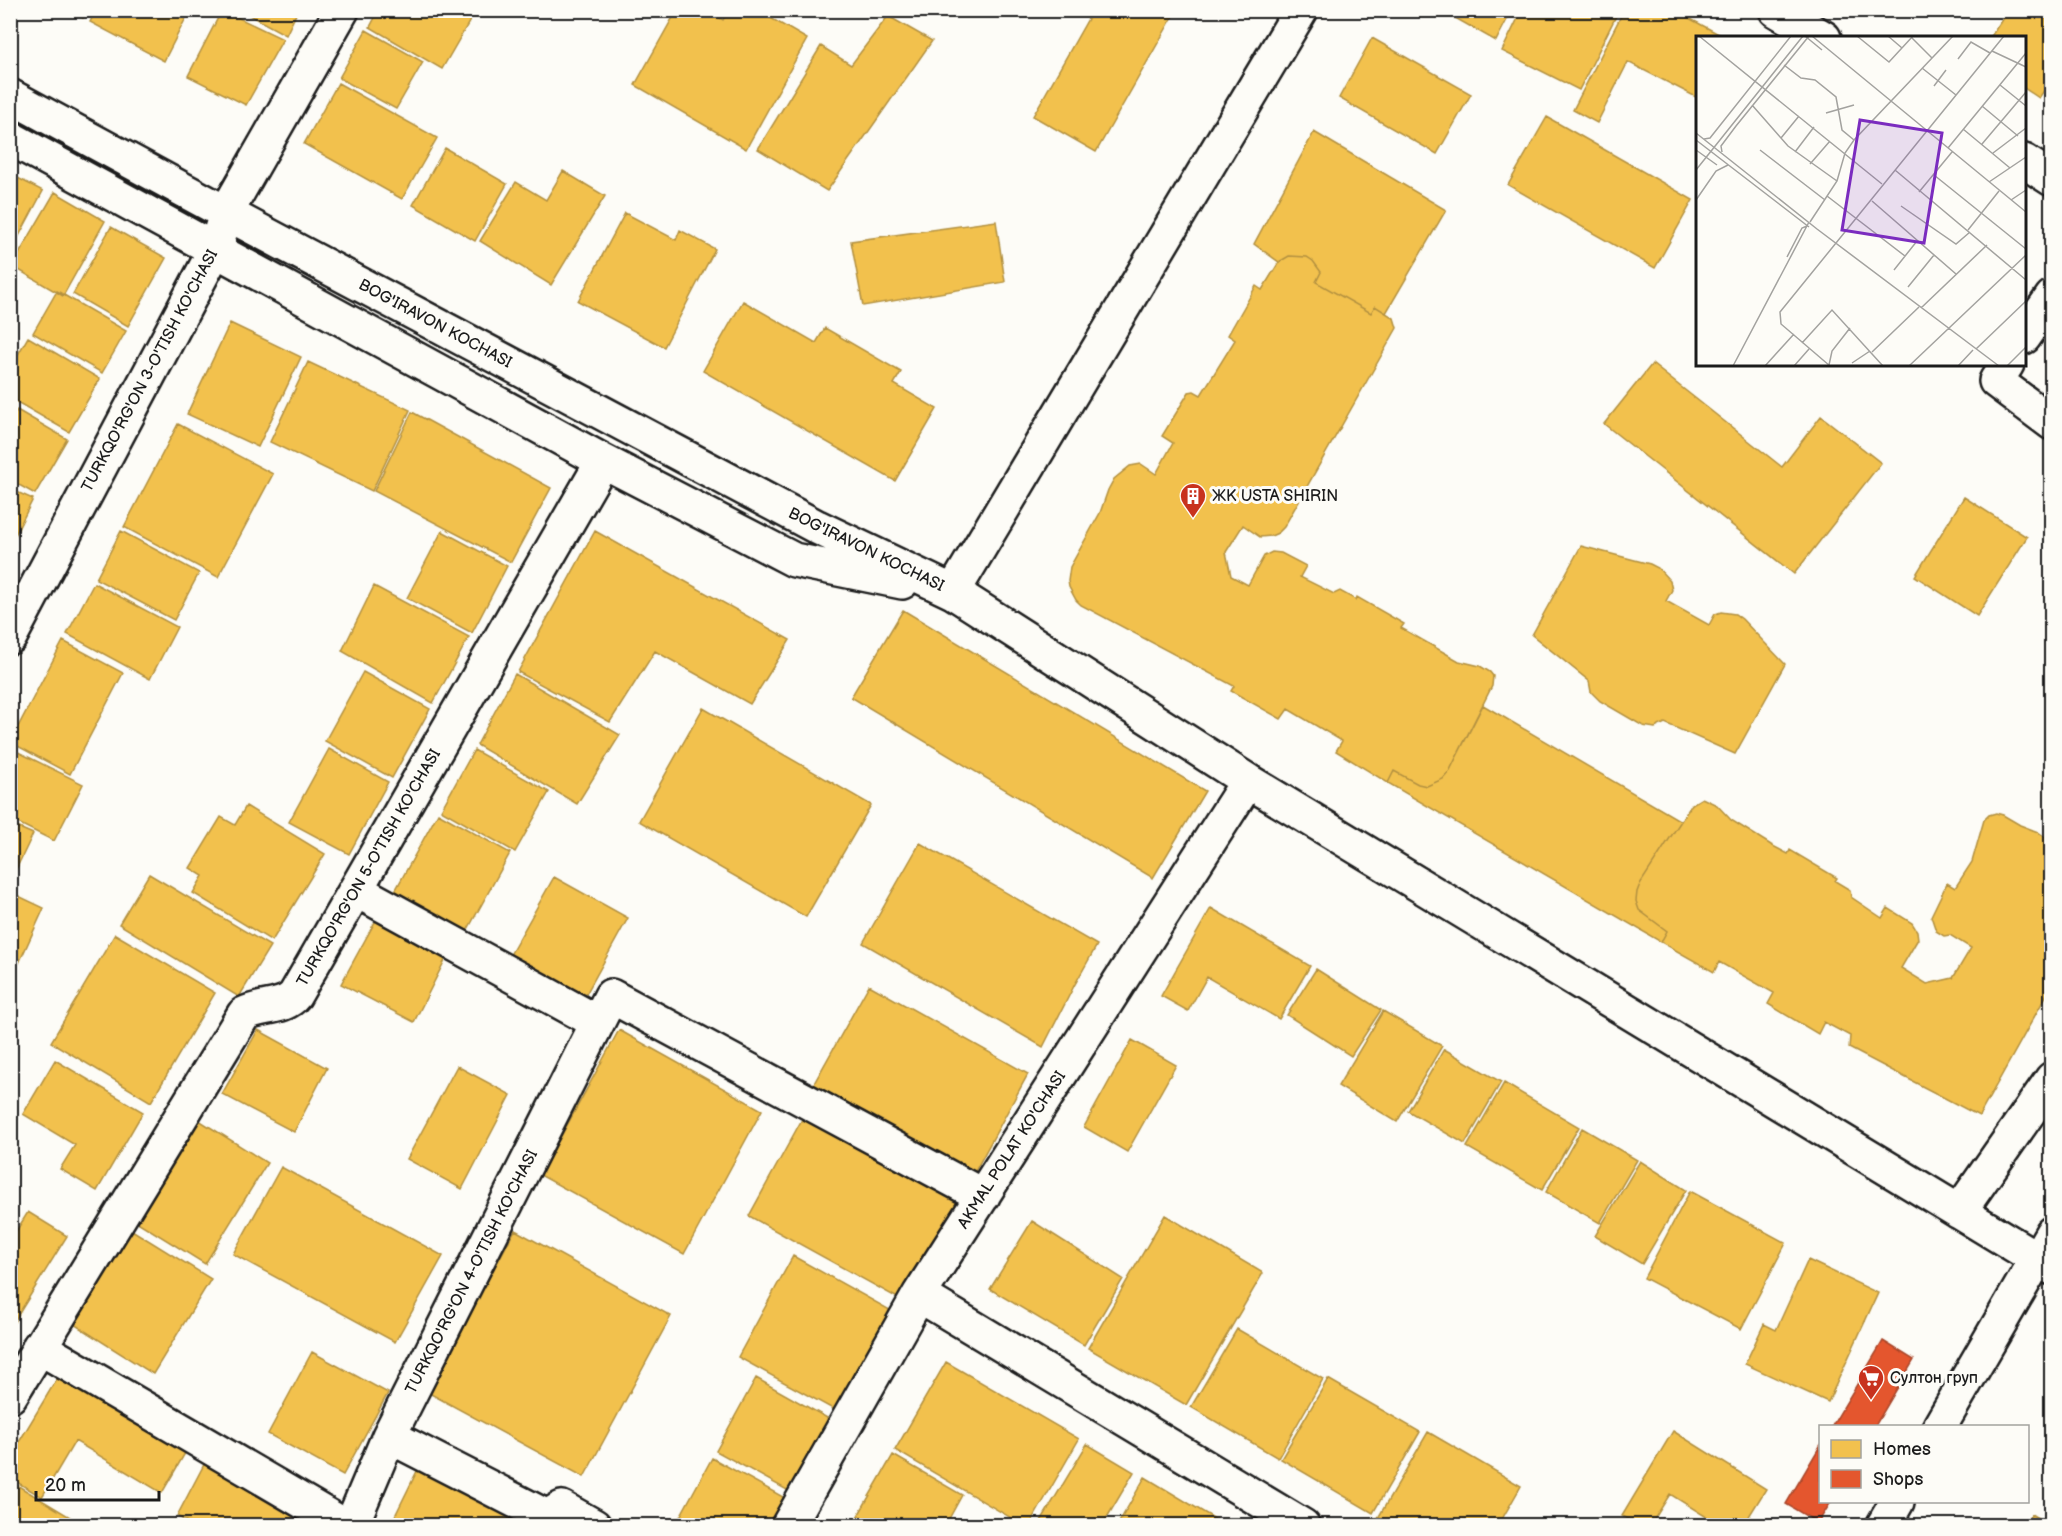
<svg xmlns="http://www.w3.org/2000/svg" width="2062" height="1536" font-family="'Balsamiq Sans',sans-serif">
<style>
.homes{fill:#f2c14e;stroke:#b2903f;stroke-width:1.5}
.shops{fill:#e4572e;stroke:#a84529;stroke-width:1.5}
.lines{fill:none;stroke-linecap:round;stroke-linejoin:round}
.minor-casing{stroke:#1c1c1c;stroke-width:38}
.major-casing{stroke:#1c1c1c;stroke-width:38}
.minor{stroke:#fdfcf7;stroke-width:33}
.major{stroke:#fdfcf7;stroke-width:33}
.labels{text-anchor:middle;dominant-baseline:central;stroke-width:6;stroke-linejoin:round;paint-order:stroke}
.street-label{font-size:16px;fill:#1c1c1c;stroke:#fdfcf7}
.poi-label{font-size:16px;fill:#1c1c1c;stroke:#fdfcf7;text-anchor:start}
.inset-road{fill:none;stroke:#a3a29f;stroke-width:1.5}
.view{fill:#7b2cbf;fill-opacity:0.15;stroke:#7b2cbf;stroke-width:3}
.inset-edge{fill:none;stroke:#1c1c1c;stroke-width:3}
</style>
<rect width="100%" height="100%" fill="#fdfcf7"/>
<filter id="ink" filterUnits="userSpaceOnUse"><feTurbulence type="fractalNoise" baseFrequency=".0167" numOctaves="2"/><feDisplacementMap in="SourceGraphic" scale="12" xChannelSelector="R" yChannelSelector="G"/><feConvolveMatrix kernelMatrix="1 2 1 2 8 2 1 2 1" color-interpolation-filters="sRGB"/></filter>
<g filter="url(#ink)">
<!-- homes -->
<path class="homes" d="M68,10H87L83,18Z
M96,10H190L164,61L90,22Z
M222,10L283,39L246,105L188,76Z
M240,10H298L286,35Z
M379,10H476L442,69L370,27Z
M677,10H707L723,20L728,10H757L807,39L746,149L635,85Z
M1093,10H1171L1175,13L1096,152L1033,116Z
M1441,10H1512L1496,41Z
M1522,10H1619L1579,90L1502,51Z
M1624,10H1674L1726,38H1698V98L1628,62L1597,123L1573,110Z
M2008,10H2052V79L2039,98L2024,88V38H1990Z
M888,16L932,41L827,191L758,149L821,46L851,65Z
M366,30L423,62L396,109L339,78Z
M1372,38L1471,94L1437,154L1339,98Z
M338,83L437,138L402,199L304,144Z
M1547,117L1693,200L1655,268L1508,185Z
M1314,132L1446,210L1386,313L1375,306L1371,313L1316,282L1321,272L1313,261L1307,257L1289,256L1279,262L1254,244Z
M445,148L507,184L475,241L413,205Z
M563,171L605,196L551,285L480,241L516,182L546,200Z
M10,174L43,191L10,253Z
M55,192L105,221L63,296L12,266Z
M625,213L676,240L680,230L715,249L664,347L578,301Z
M996,221L1005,282L863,306L851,241Z
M111,227L166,258L128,326L73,294Z
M1289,256L1307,257L1313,261L1321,272L1316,282L1371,313L1375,306L1394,318L1397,328L1284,527L1278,533L1271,536L1260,537L1243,525L1226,552L1231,576L1248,585L1264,556L1272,552L1281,553L1306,566L1300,577L1334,594L1340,591L1356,600L1357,597L1404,624L1401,628L1459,661L1480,666L1490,672L1493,676L1492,686L1449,772L1443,779L1427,786L1418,784L1394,771L1388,783L1336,751L1342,741L1288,709L1281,719L1231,691L1234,686L1081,605L1076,600L1069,587L1068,581L1070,567L1100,513L1108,490L1114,479L1130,466L1141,464L1156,474L1173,443L1162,436L1189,392L1194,391L1201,395L1235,340L1228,335L1256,286L1262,290L1279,262Z
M57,291L126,331L102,373L33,333Z
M743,301L816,343L825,328L901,372L894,384L937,409L895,481L703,371Z
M230,323L301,357L258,447L187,414Z
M28,337L100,379L69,432L10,398V368Z
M308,362L410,410L372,491L270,442Z
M1652,364L1782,467L1821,416L1881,463L1794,574L1604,424Z
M17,410L67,439L35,494L10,480V422Z
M412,412L551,488L511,562L374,491Z
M178,424L273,474L218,577L124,527Z
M10,489L33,499L11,543H10Z
M1964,497L2027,537L1977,616L1915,576Z
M121,531L199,573L174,620L96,579Z
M442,531L507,566L472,633L407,598Z
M595,531L790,640L750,704L655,651L610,722L518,672Z
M1581,546L1650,564L1658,568L1670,581L1672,590L1666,601L1709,625L1715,614L1721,612L1735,614L1742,619L1785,664L1735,754L1665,723L1655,728L1643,726L1600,701L1591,692L1589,681L1532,635Z
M94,583L177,627L150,679L67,634Z
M374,586L469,637L433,703L342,651Z
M903,610L1205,791L1153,878L851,697Z
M63,641L123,673L70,774L10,742Z
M363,672L430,709L392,778L325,741Z
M515,674L620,735L577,804L477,745Z
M1483,705L1681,821L1640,884L1637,892L1636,901L1639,910L1667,931L1661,942L1388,783L1394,771L1418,784L1427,786L1443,779L1449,772Z
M703,708L871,805L806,917L639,821Z
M10,748L83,784L54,841L10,819Z
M329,749L388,782L349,854L289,822Z
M474,750L549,792L515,852L441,810Z
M1702,798L1717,805L1731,820L1771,845L1788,854L1790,850L1837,878L1835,881L1850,890L1851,897L1882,918L1888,908L1912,923L1917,931L1918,939L1901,968L1927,984L1953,978L1971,948L1950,935L1944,936L1936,931L1931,916L1947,883L1955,888L1972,862L1984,820L1989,815L1996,813L2003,815L2020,825L2038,832L2052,842V985L1979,1116L1849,1048L1850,1036L1824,1022L1818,1034L1768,1004L1774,993L1719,962L1714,972L1661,942L1667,931L1639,910L1636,901L1637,892L1640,884L1692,804Z
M246,806L325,854L272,941L193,893L203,876L190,868L221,817L235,825Z
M438,813L510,853L467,931L395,891Z
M10,824L33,834L10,882Z
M920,843L1097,945L1074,986L1043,1047L863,943Z
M149,874L270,946L239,997L119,924Z
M554,877L628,918L585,996L510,955Z
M10,892L44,908L19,963L10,960Z
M1211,908L1310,966L1279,1019L1207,977L1188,1011L1161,996Z
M376,920L446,958L414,1022L341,984Z
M115,934L215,993L151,1102L51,1042Z
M1316,969L1381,1010L1351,1056L1287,1015Z
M869,985L1028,1074L973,1175L812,1087Z
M1383,1011L1442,1046L1397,1122L1338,1086Z
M258,1030L327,1068L294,1132L222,1094Z
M619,1030L762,1110L684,1254L540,1175Z
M1132,1040L1176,1065L1127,1152L1084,1127Z
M1444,1049L1501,1082L1465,1144L1408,1111Z
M55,1060L143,1112L97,1191L60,1169L75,1145L23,1114Z
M457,1066L511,1095L462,1189L407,1159Z
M1504,1083L1579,1127L1542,1190L1467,1147Z
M806,1112L960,1197L903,1301L749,1216Z
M194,1117L267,1163L205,1264L131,1218Z
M1582,1128L1637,1160L1600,1223L1546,1192Z
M1640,1161L1686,1190L1642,1264L1595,1236Z
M281,1167L443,1256L395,1342L233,1254Z
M1690,1191L1786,1243L1741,1329L1644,1278Z
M28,1212L67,1236L10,1328V1241Z
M1165,1215L1263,1273L1186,1405L1088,1348Z
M1032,1221L1123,1279L1084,1345L990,1289Z
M127,1227L211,1279L153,1374L69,1321Z
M515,1230L671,1316L584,1477L427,1392Z
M793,1256L897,1314L842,1414L738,1357Z
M1808,1260L1878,1293L1828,1402L1745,1364L1764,1324L1776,1330Z
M1237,1329L1323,1379L1278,1458L1191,1407Z
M312,1352L388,1393L343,1475L268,1434Z
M946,1362L1079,1439L1029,1526H1025L895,1450Z
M61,1372L188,1448L162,1493L75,1441L42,1497L10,1478V1457Z
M756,1378L838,1424L798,1496L716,1451Z
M1328,1379L1420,1432L1373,1513L1281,1459Z
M1673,1431L1766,1489L1743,1526H1721L1670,1494L1650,1526H1639L1622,1516Z
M1428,1432L1521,1486L1498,1526H1390L1378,1518Z
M1087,1444L1134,1472L1102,1526H1038Z
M209,1455L338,1526H194L177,1516Z
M893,1455L962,1495L945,1526H852Z
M712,1458L792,1502L779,1526H675Z
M422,1461L539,1526H390Z
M1145,1477L1220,1522L1218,1526H1117Z
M10,1481L85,1526H10Z
M2031,1514L2051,1526H2025Z"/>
<!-- shops -->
<path class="shops" d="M1883,1341L1914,1360L1875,1426H1832Z
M1820,1446V1502H1831L1818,1523L1786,1504Z"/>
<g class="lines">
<!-- minor casing -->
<g class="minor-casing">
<path id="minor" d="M1776,10L1824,38
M10,96L226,213L817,527L953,592L1248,781L2052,1268
M10,138L603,461L794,560L902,582
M2024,161L2052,179
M2024,337L2052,297
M2007,364L1996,381L2052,423
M953,592L1301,10
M10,637L215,250L226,213L342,10
M356,890L597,1022
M1959,1212L2052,1079
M919,1295L1303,1526
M39,1347L345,1526
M10,1396L244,1014C260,1005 284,1009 295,995L603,461
M389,1436L547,1517L562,1508L594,1526
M351,1526L389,1436L611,996L983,1196
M788,1526L919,1295L1248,781"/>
</g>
<!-- major casing -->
<g class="major-casing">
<path id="major" d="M1940,1426L2052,1233
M1883,1526L1897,1502"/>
</g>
<!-- minor -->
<use href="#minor" class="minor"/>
<!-- major -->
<use href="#major" class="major"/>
</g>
</g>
<!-- icons -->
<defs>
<g id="building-pin" transform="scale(1.35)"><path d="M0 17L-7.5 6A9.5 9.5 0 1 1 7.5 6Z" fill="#c8321e" stroke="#fdfcf7"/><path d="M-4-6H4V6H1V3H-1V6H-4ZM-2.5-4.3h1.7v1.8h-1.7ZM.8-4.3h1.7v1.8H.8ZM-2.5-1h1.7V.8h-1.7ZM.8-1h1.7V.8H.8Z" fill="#fff"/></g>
<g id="supermarket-pin" transform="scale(1.35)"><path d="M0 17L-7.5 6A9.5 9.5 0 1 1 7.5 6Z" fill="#c8321e" stroke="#fdfcf7"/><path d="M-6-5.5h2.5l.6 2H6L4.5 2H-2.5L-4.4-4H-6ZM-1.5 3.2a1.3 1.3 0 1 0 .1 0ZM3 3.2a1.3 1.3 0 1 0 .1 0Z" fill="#fff"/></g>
</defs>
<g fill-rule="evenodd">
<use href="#building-pin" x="1193" y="496"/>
<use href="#supermarket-pin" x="1871" y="1378"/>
</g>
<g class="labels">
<!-- street labels -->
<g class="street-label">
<text transform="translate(435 324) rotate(28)">BOG'IRAVON KOCHASI</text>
<text transform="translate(150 371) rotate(-62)">TURKQO'RG'ON 3-O'TISH KO'CHASI</text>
<text transform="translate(866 550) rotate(26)">BOG'IRAVON KOCHASI</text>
<text transform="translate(369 868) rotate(-60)">TURKQO'RG'ON 5-O'TISH KO'CHASI</text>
<text transform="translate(1012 1150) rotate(-57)">AKMAL POLAT KO'CHASI</text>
<text transform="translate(472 1272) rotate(-63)">TURKQO'RG'ON 4-O'TISH KO'CHASI</text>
</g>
<!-- poi labels -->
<g class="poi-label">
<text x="1212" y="496">ЖК USTA SHIRIN</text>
<text x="1890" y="1378">Султон груп</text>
</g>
</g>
<!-- overview -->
<g transform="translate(1696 36)">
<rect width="330" height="330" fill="#fdfcf7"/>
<path class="inset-road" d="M3,0L186,148M109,0L126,14M116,0L330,176M161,0L193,26L217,0M192,0L206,12M216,2L236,22M296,15L330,31M262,23L275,6L294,17M88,29L105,42L119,44L140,61L146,94L158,104M226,32L260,59M304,49L330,70M238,50L250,34M56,69L92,110L141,145M286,70L322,100M130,77L158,69M267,93L314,132M0,97L121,193L303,330M85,102L103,80M8,103L14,102L95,0M0,104L113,191M286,108L330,56M252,112L330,17M0,114L21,129M64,114L129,164M26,116L25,110L40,90L113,0M99,116L118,91M297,117L330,92M114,128L134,105M0,134L107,0M199,134L330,244M238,139L330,213M293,146L330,121M223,156L256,116M131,160L209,220M0,164L20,135L32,129M315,164L330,154M176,165L260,238M205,170L260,208L274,196M114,186L141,145L149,117L158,104L257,0M272,194L303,155M91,221L106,192L111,190M198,234L221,205M212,251L238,219M225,272L291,209M106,307L136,274L187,330M280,313L330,265M176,316L223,271M156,327L174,315M133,329L136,315L154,292M37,330L113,186M69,330L98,298M98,330L113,313M134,330L85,288L84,276L308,0M213,330L330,219M262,330L277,314M311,330L330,311"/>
<path class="view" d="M164,84L246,97L228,207L146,194Z"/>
<rect width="330" height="330" class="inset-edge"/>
</g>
<!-- margin -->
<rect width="2062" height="1536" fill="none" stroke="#fdfcf7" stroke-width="36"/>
<rect x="18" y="18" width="2026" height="1500" fill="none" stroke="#1c1c1c" stroke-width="2" filter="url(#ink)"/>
<!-- legend -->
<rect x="1819" y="1425" width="210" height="78" fill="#fdfcf7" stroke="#a3a29f" stroke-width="1.5"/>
<rect x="1831" y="1440" width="30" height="18" fill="#f2c14e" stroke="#a3a29f" stroke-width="1.5"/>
<text x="1873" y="1455" font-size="18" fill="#1c1c1c">Homes</text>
<rect x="1831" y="1470" width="30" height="18" fill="#e4572e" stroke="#a3a29f" stroke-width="1.5"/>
<text x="1873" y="1485" font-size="18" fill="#1c1c1c">Shops</text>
<!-- scale -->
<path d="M36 1491v9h123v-9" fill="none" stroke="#1c1c1c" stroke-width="3"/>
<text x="45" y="1491" font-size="18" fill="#1c1c1c" stroke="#fdfcf7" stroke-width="4.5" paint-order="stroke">20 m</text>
</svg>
